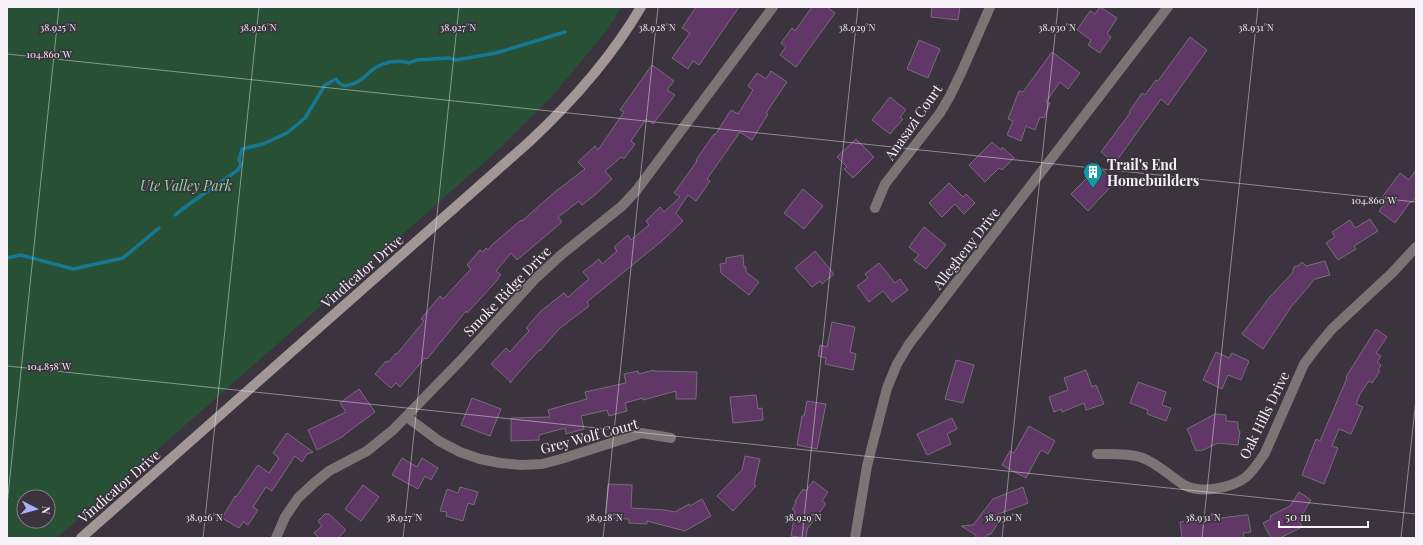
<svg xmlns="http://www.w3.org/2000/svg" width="1423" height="545" font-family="'Playfair Display',serif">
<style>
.green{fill:#285034;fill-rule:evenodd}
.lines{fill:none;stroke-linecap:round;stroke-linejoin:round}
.stream{stroke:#157894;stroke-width:3.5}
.building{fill:#613768;stroke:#766d78}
.minor{stroke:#7b7474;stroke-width:10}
.tertiary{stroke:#7b7474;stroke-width:10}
.secondary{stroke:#a29696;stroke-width:10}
.ticks{fill:none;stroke:#f7f1f8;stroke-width:1;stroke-opacity:0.45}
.labels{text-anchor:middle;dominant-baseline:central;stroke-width:3.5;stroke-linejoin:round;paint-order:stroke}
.street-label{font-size:14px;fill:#f7f1f8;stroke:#3b333d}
.poi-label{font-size:14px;font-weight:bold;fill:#f7f1f8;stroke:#3b333d;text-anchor:start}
.park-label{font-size:14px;font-style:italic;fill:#85dd9e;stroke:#3b333d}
.ticks-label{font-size:10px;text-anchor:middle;fill:#f7f1f8;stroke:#3b333d;stroke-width:3.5;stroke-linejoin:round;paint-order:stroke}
</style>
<rect width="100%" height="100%" fill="#3b333d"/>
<!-- green -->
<path class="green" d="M7,7H622L603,35L555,93L496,152L57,538H7ZM24,497H48V521H24Z"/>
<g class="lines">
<!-- stream -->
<path class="stream" d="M175,215C195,199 217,185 238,170L241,164L239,160L242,149L263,144L287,133L305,118L325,85L336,79L339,83L345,86C349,85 354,84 357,82C364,79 369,72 375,68C385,62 398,59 409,63L416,60L449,58L456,60L496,53L565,32
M7,258L21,255L73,269L123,258L159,228"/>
</g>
<!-- building -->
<path class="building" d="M696,7H739L699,65L693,61L688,69L672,58L690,33L682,28Z
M812,7H827L835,13L796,67L780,55L786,47L781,43L792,28L795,31Z
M932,7H960L958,20L931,17Z
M1100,7L1117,18L1107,34L1111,37L1100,53L1088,45L1091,40L1077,30L1090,11L1095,14Z
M1190,37L1207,50L1168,105L1161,99L1115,163L1101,152L1130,113L1129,112L1142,93L1145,95L1156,80L1158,81Z
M919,40L940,49L928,78L907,69Z
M1052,52L1080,73L1068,89L1060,82L1046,102L1050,103L1044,118L1040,117L1035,130L1026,126L1021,141L1007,135L1013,121L1008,119L1019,91L1023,92Z
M652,65L674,81L667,90L675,95L653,124L646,119L631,141L635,144L624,159L621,157L605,171L612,179L596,194L582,205L579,201L558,217L562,222L517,260L511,253L496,271L501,275L492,286L467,313L466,311L427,359L425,358L400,387L396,383L391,388L375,374L386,361L388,362L396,353L397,354L424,321L421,319L440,296L443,299L471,269L467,265L480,250L483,252L486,248L488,250L493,244L521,220L522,221L556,191L585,169L578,162L595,146L598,150L624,112L620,110Z
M771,71L787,82L766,113L768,114L752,140L740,132L707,179L710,181L696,201L688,195L676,213L683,221L663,240L587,302L589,306L559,329L540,351L539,350L513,379L511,382L510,383V381L491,364L506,348L510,352L515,346L529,331L526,328L541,311L564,293L568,297L589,279L583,272L599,259L602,264L617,251L614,247L628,235L631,240L649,225L646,221L660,207L664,212L680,197L674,193L697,161L696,160L714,134L715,135L731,110L738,114L753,90L748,86L757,73L766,79Z
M890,97L906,110L900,117L903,119L890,134L872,120Z
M856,139L874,157L853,178L844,169L847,167L837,157Z
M992,142L1001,150L1002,147L1014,158L1002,170L999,168L985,182L969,165Z
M1103,170L1115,182L1088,211L1071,194L1086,179L1090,183Z
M1416,170V197L1411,203L1410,202L1395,223L1379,211L1385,203L1380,200L1400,173L1409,180Z
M949,183L963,197L966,194L975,203L964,214L955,204L942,217L929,203Z
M803,189L823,206L804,229L784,213Z
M1370,219L1378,231L1354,246L1356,249L1338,260L1326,243L1335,237L1332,232L1350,220L1355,228Z
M924,227L946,245L926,269L914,260L919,255L909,247Z
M815,251L834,274L822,284L820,281L812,287L795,268Z
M743,255L744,267H746V272L759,282L749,295L721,273L720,264L726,263V258Z
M1325,261L1330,275L1315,279L1291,307L1263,349L1242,334L1269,298L1293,272V269L1295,266H1298L1302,262L1306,266Z
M879,263L895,283L900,279L908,290L892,302L883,291L869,302L857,286L868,278L865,274Z
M832,322L855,327L850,352L856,354L853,370L825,364L826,358L818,356L820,345L827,347Z
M1376,329L1387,337L1376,353L1381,356L1377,362L1381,365L1378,370L1380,371L1372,383L1369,381L1360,394L1356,404L1363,407L1351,434L1339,429L1332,446L1338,448L1324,484L1302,475L1316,439L1320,441L1347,378L1346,377Z
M1216,352L1229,358L1232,353L1249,361L1241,380L1228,375L1222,389L1203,380Z
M956,360L974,365L963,403L945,399Z
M654,370V371L697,372L696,399H676V391L643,400V398L625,403L627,411L609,416L607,410L581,416L584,429L566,434L565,428L539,435V440L511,441V418L550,417L548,410L587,399L585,392L626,383L624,374L638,371L639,374Z
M1086,370L1092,387L1096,385L1104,404L1086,410L1084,403L1062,412L1061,409L1054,412L1049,397L1068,390L1064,378Z
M1138,382L1166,392L1162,405L1171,408L1166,421L1147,414L1148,410L1130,403Z
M359,389L375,412L344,435V436L317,450L308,430L346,412L340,403Z
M756,395L758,409L762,408L763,420L733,423L730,397Z
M472,398L501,409L490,436L461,425Z
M807,401L826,404L817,449L797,445L802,416H804Z
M1215,414L1226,415V421L1238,422V430L1240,431L1238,445L1218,443L1201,451L1198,450L1196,451L1191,440L1192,439L1187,429Z
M952,418L957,429L947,434L951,444L927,455L917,434Z
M1029,426L1055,441L1048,454L1041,450L1026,478L1002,465L1010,451L1014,453Z
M287,433L313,452L307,454L302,462L295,456L272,491L266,487L253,507L258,510L248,525L243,522L239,528L222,518L235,496L236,497L258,465L269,473L279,458L273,453Z
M745,456L760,459L754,485L756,486L733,511L717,496L742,470Z
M402,458L417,467L422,458L438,468L431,480L425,476L418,489L392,475Z
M813,481L828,492L822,501L826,504L807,529L806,538L791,536L795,511L792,509L796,503L795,501L803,489L806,491Z
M608,484L632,485L631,508L665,510L675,512L689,504L690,506L702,499L711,516L685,531L647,521V524L629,523V519L606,518Z
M363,485L379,497L361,521L345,509Z
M460,487L478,492L474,505L468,503L463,521L446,516L447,512L440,511L447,489L458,493Z
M1023,487L1028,503L996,515L1001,519L990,535L988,534L985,538H976V535L961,526L973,525L993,499Z
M1299,492L1311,500L1299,520L1302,527L1280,538H1271L1263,523L1271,519L1270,516L1290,506Z
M325,514H329L346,530L338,538H319L314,533L322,526L318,521Z
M1244,515H1248L1251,532L1243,533L1244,538H1182L1180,522L1214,517V519Z"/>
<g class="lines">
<!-- minor -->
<path class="minor" d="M875,208L885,184L940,113L950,96L962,71L990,7
M407,417L439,441L460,452L480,459L500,463L522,465L542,464L561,459L642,433L671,438
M1097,454C1111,454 1126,453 1140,457C1156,462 1170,476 1184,485C1201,494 1232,488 1246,477C1254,470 1259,462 1265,453L1304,364L1317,347L1332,329L1392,273L1416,247
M276,538L285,517L298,498L313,484L329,471L367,451L393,430L461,360L536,278L561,255L622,206L636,191L773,7"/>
<!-- tertiary -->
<path class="tertiary" d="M855,538L867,466L887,388L897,364L909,344L1168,7"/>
<!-- secondary -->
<path class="secondary" d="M81,538L529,142C572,102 611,58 641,7"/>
</g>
<!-- ticks -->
<path class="ticks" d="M7,54L1416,202M7,366L1416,514M7,505L59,7M203,538L259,7M403,538L459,7M603,538L658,7M802,538L858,7M1002,538L1058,7M1202,538L1258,7M1401,538L1416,399"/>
<!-- icons -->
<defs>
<g id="building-pin" transform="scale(1)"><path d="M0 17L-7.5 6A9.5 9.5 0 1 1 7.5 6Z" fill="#0f9aa8" stroke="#3b333d"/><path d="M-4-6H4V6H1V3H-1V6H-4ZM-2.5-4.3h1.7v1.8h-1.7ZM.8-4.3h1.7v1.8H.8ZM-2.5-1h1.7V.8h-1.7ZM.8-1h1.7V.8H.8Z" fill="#fff"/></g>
</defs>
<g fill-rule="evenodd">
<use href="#building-pin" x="1093" y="172"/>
</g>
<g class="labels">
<!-- street labels -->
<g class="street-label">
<text transform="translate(913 122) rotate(-55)">Anasazi Court</text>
<text transform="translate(966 248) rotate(-52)">Allegheny Drive</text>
<text transform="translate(362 271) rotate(-41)">Vindicator Drive</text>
<text transform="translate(507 291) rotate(-46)">Smoke Ridge Drive</text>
<text transform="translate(1264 415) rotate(-64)">Oak Hills Drive</text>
<text transform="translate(589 436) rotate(-15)">Grey Wolf Court</text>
<text transform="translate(119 486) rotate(-41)">Vindicator Drive</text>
</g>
<!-- poi labels -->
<g class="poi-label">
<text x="1107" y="164">Trail's End<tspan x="1107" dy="16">Homebuilders</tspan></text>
</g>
<!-- park labels -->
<g class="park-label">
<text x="186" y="185">Ute Valley Park</text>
</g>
</g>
<g class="ticks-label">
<text x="58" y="31">38.925°N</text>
<text x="258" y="31">38.926°N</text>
<text x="458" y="31">38.927°N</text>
<text x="657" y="31">38.928°N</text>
<text x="857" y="31">38.929°N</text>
<text x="1057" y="31">38.930°N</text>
<text x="1256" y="31">38.931°N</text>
<text x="49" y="58">104.860°W</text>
<text x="1374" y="204">104.860°W</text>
<text x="49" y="370">104.858°W</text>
<text x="204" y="521">38.926°N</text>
<text x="404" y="521">38.927°N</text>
<text x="604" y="521">38.928°N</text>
<text x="803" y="521">38.929°N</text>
<text x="1003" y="521">38.930°N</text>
<text x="1203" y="521">38.931°N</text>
</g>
<!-- border -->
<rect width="1423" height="545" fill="none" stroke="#f7f1f8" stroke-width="16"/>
<!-- north arrow -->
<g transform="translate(36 509) rotate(96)"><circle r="19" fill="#3b333d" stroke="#867f88"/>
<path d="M0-3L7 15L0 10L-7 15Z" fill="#abaffb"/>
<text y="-6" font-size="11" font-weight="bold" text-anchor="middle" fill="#f7f1f8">N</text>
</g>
<!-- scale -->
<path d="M1279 521v6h89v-6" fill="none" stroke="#f7f1f8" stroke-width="2"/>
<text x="1285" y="521" font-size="12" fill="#f7f1f8" stroke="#3b333d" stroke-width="3" paint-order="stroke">50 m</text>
</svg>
